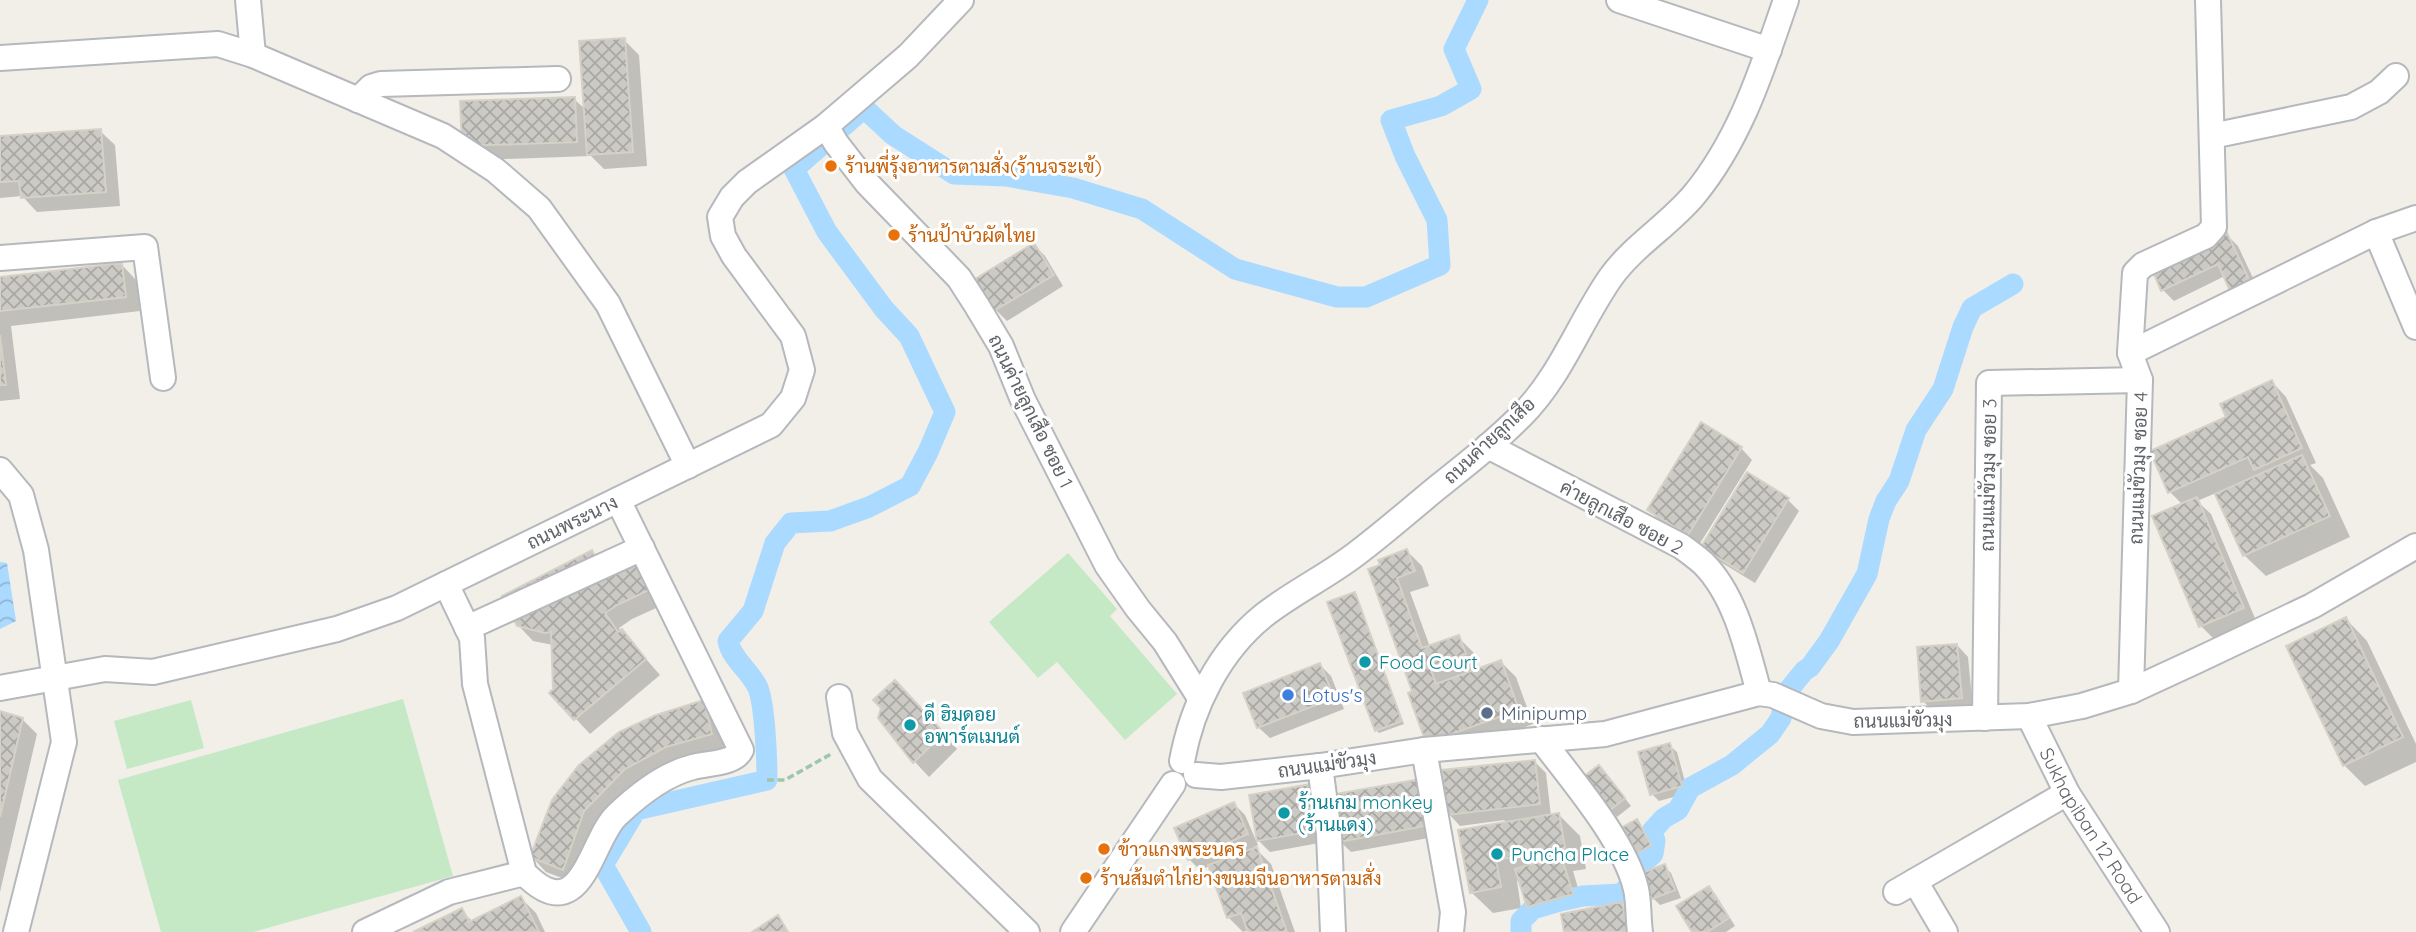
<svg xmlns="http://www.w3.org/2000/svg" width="2416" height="932" font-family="Quicksand,Sarabun,sans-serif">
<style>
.green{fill:#c5e8c5}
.water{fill:url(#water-waves)}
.shadow{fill:#0003}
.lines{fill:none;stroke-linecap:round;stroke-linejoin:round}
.canal{stroke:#aadaff;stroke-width:21}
.building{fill:url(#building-cross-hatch);stroke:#d6d1c6;stroke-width:2}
.minor-casing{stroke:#b5b8bc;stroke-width:28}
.path{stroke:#9cc7a9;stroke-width:3.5;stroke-dasharray:7 3.5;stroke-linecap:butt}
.minor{stroke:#fff;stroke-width:24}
.food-dot{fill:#e8710a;stroke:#fff;stroke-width:2.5}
.culture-dot{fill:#0f9aa8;stroke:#fff;stroke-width:2.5}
.shop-dot{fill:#3f7fe0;stroke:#fff;stroke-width:2.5}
.service-dot{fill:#5c6f8a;stroke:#fff;stroke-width:2.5}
.labels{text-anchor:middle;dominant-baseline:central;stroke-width:6;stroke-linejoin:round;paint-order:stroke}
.food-label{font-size:19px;fill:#c56008;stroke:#fff;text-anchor:start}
.street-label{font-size:19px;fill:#5f6368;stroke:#fff}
.culture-label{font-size:19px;fill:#0d838f;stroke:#fff;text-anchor:start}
.shop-label{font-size:19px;fill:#366cbe;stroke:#fff;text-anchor:start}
.service-label{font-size:19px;fill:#4e5e75;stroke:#fff;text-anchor:start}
</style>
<defs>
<pattern id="water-waves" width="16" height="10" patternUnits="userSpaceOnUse" patternTransform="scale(1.75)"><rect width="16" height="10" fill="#aadaff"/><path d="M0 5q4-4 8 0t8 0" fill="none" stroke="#8eb4d2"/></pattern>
<pattern id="building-cross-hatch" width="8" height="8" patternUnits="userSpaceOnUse" patternTransform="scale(1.75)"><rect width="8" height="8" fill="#cccac5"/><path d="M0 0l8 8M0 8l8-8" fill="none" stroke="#a9a8a4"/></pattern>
</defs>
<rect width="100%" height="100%" fill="#f1efe8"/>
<!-- green -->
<path class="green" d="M1068,553L1117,609L1110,616L1177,694L1125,740L1057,662L1038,678L989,622Z
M403,699L453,876L253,932H161L118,780Z
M191,700L204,748L127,769L114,721Z"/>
<!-- water -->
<path class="water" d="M0,562L7,563L16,621L0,629Z"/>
<!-- shadow -->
<path class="shadow" d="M624,40L639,55L647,166L604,169L591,156L478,160L463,145L574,99L586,110Z
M100,131L115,145L120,206L37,212L22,196L0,198V138Z
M2227,235L2238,246L2261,295L2225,276L2174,301L2163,290Z
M1034,245L1045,256L1063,286L1007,321L996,310Z
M122,265L136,280L140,311L11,326L20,399L0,401V279Z
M2272,382L2286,397L2316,463L2310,465L2323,478L2350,537L2266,576L2244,555L2216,493L2197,501L2211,514L2257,623L2216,641L2201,626L2183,505L2170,492L2229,418Z
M1741,448L1752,460L1699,545L1660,521L1649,510Z
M1788,500L1799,511L1755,583L1714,558L1703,547Z
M1407,551L1422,566L1429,586L1410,592L1430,647L1458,637L1473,652L1480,670L1501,662L1516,677L1533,724L1443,757L1415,692L1370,570Z
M633,552L665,604L632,619L619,628L660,675L590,734L552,693L555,690L553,645L533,641L518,625L592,553L604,565Z
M1354,594L1357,597L1404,724L1379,733L1376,730Z
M2346,619L2367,641L2416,744V762L2365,786L2344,765Z
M1957,645L1968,657L1973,709L1934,712L1923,701Z
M1320,665L1331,676L1344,709L1270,738L1258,727Z
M910,697L957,749L929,777L915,762L880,717Z
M704,702L718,716L726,749L640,784L578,884L546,872L532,857L554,801Z
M0,713L22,719L37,734L0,892Z
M1669,745L1677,752L1688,793L1659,801L1652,794Z
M1535,762L1546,773L1551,816L1558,814L1580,836L1586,869L1573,871L1583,905L1539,917L1528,906L1521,880L1517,881L1521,908L1493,913L1471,892L1505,820L1460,826L1449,814Z
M1606,774L1631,806L1617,817L1610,809Z
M1421,781L1440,836L1351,852L1340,841Z
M1311,786L1330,841L1270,852L1259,841Z
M1234,804L1245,815L1258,845L1254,847L1271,864L1295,932H1250L1249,930L1243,932L1228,917L1210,866L1200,870L1189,859Z
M1637,822L1644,829L1657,852L1644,860L1637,852Z
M1664,866L1671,873L1681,898L1660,905L1653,898Z
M1709,888L1716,895L1735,926L1726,932H1694Z
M521,898L536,913L545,932H417L461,910L473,922Z
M1621,904L1633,915L1636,932H1566Z"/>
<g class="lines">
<!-- canal -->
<path class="canal" d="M1787,692L1804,671L1810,667L1829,641L1867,574L1879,519L1886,501L1899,481L1916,430L1943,389L1963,327L1972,308L2013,284
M641,932L603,865L636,810L767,780C767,762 765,700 757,686C749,670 731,658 728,641L753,611L775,543L791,523L830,521L869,507L910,486L928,452L945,412L909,336L884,309L827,232L794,169L864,108L893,135L954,174L1006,176L1073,188L1142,209L1235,269L1337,297H1366L1440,265L1437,220L1405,156L1391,120L1441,106L1471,89L1454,49L1478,0
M1521,932V921L1533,909L1560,901L1583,896L1621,894L1633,882L1638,867L1653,854L1655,841L1652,831L1664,818L1678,810L1690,788L1732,765L1770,734L1781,718L1783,707"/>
</g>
<!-- building -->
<path class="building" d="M625,38L633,152L587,155L579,41Z
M575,97L577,142L462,146L460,101Z
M101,129L106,192L21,198L19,181L0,182V136Z
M2227,233L2251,284L2231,293L2218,264L2161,291L2152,269Z
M1034,243L1054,275L994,311L975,279Z
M122,263L126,297L0,311V277Z
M0,335L6,385H0Z
M2272,380L2302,448L2254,470L2248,457L2168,493L2150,451L2226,417L2220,404Z
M1701,422L1742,447L1688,535L1647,510Z
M2302,455L2330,516L2243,556L2215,494Z
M1747,472L1789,498L1743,573L1701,547Z
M2197,497L2244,608L2199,627L2152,516Z
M1407,549L1415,571L1397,578L1422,648L1459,635L1466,654L1430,667L1436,684L1501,660L1519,710L1426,743L1408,693L1412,691L1368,569L1380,565L1378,560Z
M592,550L599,565L633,550L651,589L617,605L605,613L618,632L622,629L646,659L574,720L549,693L553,689L551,632L545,633L517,626L502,596Z
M1355,592L1402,721L1375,731L1327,602Z
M2346,617L2403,737L2343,766L2286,646Z
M1957,644L1962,698L1921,702L1917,647Z
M1320,663L1334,698L1257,728L1243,693Z
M895,680L944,733L913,763L878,718L881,708L873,700Z
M704,700L712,734L666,747L625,769L584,811L563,870L530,857L552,800L579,765L619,732L656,715Z
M0,711L23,718L0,817Z
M1670,743L1682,786L1650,795L1638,752Z
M1535,760L1540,804L1447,815L1442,770Z
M1599,765L1625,798L1609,811L1583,777Z
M1421,779L1430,825L1339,842L1330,795Z
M1311,784L1319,830L1257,841L1249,795Z
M1234,802L1248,834L1188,860L1174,828Z
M1559,813L1565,848L1496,860L1501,887L1470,893L1458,830Z
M1637,819L1651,845L1636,854L1621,828Z
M1257,847L1287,932H1248L1241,913L1227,918L1208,865Z
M1561,855L1573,894L1527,907L1515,869Z
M1665,864L1675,890L1652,899L1642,873Z
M1709,886L1729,918L1707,932H1692L1676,906Z
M521,896L539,932H413L462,908L469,922Z
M1622,902L1628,932H1564L1561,914Z
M778,915L788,932H752Z"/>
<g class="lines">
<!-- minor casing -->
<g class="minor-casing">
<g id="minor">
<path d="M248,0L253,55"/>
<path d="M1619,0L1769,50"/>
<path d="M0,58L218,44L253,55L443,136L495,170L539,208L608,304L688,466"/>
<path d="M358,100L371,87L381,84L558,79"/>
<path d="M826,126L836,143L867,183L959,278L977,306L1001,346L1023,400L1107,565L1138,609L1165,642L1200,698"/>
<path d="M2212,136L2351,107L2379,92L2396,76"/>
<path d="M2376,232L2416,327"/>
<path d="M0,258L145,247L163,378"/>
<path d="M2130,353L2376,232L2416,218"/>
<path d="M1488,446L1681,546C1688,551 1696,557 1703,563C1736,596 1747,649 1759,693"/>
<path d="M0,470L21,495L36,550L64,742L16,932"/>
<path d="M446,584L472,638L475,684L524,873C582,932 590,840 617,815C638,795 664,774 693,767C707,763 734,764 741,750L618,500"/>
<path d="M467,628L642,548"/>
<path d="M0,688L105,669L153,672L337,629L397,608L771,425L793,398L802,370L793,336L734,256L723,236L720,217L732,197L747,182L826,126L908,56L961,0"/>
<path d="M2131,691L2140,380L2130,353L2135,273L2143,265L2206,236L2214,227L2208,0"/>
<path d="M839,697L845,733L870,779L1027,932"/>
<path id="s1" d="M2029,716L2067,793L2157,932"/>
<path d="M1985,718L1989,383L2140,380"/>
<path d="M1541,739C1571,779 1625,841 1636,889C1639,902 1638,918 1640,932"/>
<path d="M1424,750L1453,912L1451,932"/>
<path d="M1182,761C1192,706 1219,652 1263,616C1292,593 1326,577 1356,554C1384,533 1411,509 1438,487C1467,464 1496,441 1522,415C1561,376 1580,321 1611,277C1634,245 1669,225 1694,195C1741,138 1762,69 1786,0"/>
<path d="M1320,766L1329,834L1333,932"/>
<path d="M1196,775L1221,777L1320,766L1424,750L1605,734L1759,693L1773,695L1821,716L1853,722L2029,716L2082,706L2131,691L2196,661L2312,606L2416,546"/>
<path d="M1915,881L1945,932"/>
<path d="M1896,892L2067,793"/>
<path d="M365,932L449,892L524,873"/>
<path d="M1073,932L1173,784"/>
</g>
</g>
<!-- path -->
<path class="path" d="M767,780H785L831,754"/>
<!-- minor -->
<use href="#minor" class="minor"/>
</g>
<!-- markers -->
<g class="food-dot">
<circle cx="831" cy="166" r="7"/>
<circle cx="894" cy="235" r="7"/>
<circle cx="1104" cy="849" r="7"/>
<circle cx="1086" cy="878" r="7"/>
</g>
<g class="culture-dot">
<circle cx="1365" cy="662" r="7"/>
<circle cx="910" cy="725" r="7"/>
<circle cx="1284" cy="813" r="7"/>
<circle cx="1497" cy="854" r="7"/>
</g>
<circle class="shop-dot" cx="1288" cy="695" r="7"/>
<circle class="service-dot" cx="1487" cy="713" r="7"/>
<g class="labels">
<!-- food labels -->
<g class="food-label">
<text x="845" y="166">ร้านพี่รุ้งอาหารตามสั่ง(ร้านจระเข้)</text>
<text x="908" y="235">ร้านป้าบัวผัดไทย</text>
<text x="1118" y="849">ข้าวแกงพระนคร</text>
<text x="1100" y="878">ร้านส้มตำไก่ย่างขนมจีนอาหารตามสั่ง</text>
</g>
<!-- street labels -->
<g class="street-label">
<text transform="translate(1031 411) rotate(64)">ถนนค่ายลูกเสือ ซอย 1</text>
<text transform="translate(1489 440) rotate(-43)">ถนนค่ายลูกเสือ</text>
<text transform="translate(2138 468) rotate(-88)">ถนนแม่ขัวมุง ซอย 4</text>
<text transform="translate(1988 475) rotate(-89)">ถนนแม่ขัวมุง ซอย 3</text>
<text transform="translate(1622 517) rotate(28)">ค่ายลูกเสือ ซอย 2</text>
<text transform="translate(572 522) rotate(-26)">ถนนพระนาง</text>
<text transform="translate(1903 720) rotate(-1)">ถนนแม่ขัวมุง</text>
<text transform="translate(1327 764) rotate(-8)">ถนนแม่ขัวมุง</text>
<text stroke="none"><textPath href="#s1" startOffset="126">Sukhapiban 12 Road</textPath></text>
</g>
<!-- culture labels -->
<g class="culture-label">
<text x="1379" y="662">Food Court</text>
<text x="924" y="714">ดี ฮิมดอย<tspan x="924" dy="22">อพาร์ตเมนต์</tspan></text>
<text x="1298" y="802">ร้านเกม monkey<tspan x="1298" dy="22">(ร้านแดง)</tspan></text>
<text x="1511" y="854">Puncha Place</text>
</g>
<!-- shop labels -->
<g class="shop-label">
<text x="1302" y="695">Lotus's</text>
</g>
<!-- service labels -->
<g class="service-label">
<text x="1501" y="713">Minipump</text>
</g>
</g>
</svg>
